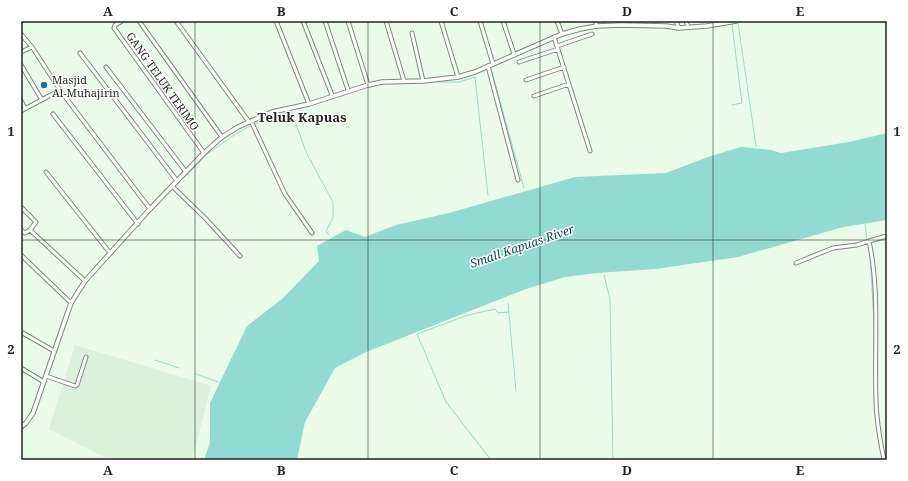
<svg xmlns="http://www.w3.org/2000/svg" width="908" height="481" font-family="'Noto Serif',serif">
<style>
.built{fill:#daf1da}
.water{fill:#92dbd0}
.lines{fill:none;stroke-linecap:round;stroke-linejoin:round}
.stream{stroke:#92dbd0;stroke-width:1}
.minor-casing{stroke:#7b8b7b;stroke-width:5}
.major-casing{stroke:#7b8b7b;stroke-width:5.5}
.minor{stroke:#fff;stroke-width:3}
.major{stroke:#fff;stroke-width:3.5}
.grid{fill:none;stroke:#1e251e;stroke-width:1;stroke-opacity:0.55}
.poi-dot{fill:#1c6d9f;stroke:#fff;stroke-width:1.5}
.labels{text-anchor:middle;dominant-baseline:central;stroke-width:3;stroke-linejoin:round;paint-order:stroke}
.poi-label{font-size:11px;fill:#1e251e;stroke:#fff;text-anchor:start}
.street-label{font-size:11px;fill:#1e251e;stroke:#fff}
.water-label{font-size:12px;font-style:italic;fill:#0a4c45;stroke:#fff}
.quarter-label{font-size:13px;font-weight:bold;fill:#1e251e;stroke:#fff}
.neatline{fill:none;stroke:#1e251e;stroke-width:1.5}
.grid-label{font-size:13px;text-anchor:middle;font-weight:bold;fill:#1e251e}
</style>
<rect width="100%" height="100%" fill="#eafbe9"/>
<!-- built -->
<path class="built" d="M75,345L211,386L192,460H110L49,429Z"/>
<!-- water -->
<path class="water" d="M887,133V220L843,227L738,257L655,269L597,273L565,277L526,289L366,352L335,368L305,422L297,460H204L210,442V403L247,326L282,299L319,261L317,246L346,230L365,237L396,225L449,213L575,177L666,173L708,157L741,147L771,150L781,153L849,142Z"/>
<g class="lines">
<!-- stream -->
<path class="stream" d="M726,25L738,23L756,146
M714,27L722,26
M492,72L524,188
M438,82H459L475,77L488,195
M732,105L742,103L732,25
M255,124L291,111L307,154L333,202V218L326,231L329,235
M187,175L206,155L231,137L250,126
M865,224L867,239
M870,254L874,321
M604,275L610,299L613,460
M508,303L516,391
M155,360L179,368
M196,374L218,382
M491,460L446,402L417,334L468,315L495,309L498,313L508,312"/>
<!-- minor casing -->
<g class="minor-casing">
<path id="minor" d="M122,21L115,25L114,28L204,153
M139,21L222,137
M176,21L249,122
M276,21L309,104
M303,21L332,95
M325,21L348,90
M348,21L368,85
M386,21L404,81
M441,21L458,77
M480,21L493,64
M503,21L514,54
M557,21L562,34
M595,21L597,26
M676,21L679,28
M686,21L688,27
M412,33L423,81
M21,34L32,47L60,90L150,209
M554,37L590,151
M557,46L592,34
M21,52L32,47
M80,53L177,181
M519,62L558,49
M21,65L42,100
M488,66L518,180
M106,67L186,172
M526,80L564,67
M534,96L569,84
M21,101L25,108
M21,111L60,90
M53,114L138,224
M251,121L285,194L312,233
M46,172L110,253
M172,186L206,219L240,256
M21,207L36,222L30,230
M21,230L25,233L30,230L85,281
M21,255L71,303
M796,263L833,248L857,245L869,241
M21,332L54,351
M21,368L44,382
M46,376L75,386L77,385L86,357
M884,460C880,440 876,420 876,399C874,347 880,292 869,241L887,236"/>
</g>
<!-- major casing -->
<g class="major-casing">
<path id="major" d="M21,427L26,423L33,413L71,303L85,281L150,209L204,153L222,137L238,127L272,112L309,104L368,85L382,82L423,81L458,77L475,72L562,34L580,29L597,26L621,25L666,26L679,28L707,26L736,21"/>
</g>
<!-- minor -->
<use href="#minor" class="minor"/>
<!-- major -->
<use href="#major" class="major"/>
</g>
<!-- grid -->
<path class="grid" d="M195,21V460M368,21V460M540,21V460M713,21V460M21,240H887"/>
<!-- markers -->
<circle class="poi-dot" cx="44" cy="85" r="4"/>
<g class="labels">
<!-- poi labels -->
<g class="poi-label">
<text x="52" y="79">Masjid<tspan x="52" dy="13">Al-Muhajirin</tspan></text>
</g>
<!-- street labels -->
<g class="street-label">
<text transform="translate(163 81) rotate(55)">GANG TELUK TERIMO</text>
</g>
<!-- water labels -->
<g class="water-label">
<text transform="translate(522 246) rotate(-19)">Small Kapuas River</text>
</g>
<!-- quarter labels -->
<g class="quarter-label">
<text x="302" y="117">Teluk Kapuas</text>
</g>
</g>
<!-- border -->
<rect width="908" height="481" fill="none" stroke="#ffffff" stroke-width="44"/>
<rect x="22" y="22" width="864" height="437" class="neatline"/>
<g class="grid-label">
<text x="108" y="16">A</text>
<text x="281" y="16">B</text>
<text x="454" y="16">C</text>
<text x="627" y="16">D</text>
<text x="800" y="16">E</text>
<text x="11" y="136">1</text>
<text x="897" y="136">1</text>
<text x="11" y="354">2</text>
<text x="897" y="354">2</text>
<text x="108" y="475">A</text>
<text x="281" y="475">B</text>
<text x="454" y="475">C</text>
<text x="627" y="475">D</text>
<text x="800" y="475">E</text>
</g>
</svg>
